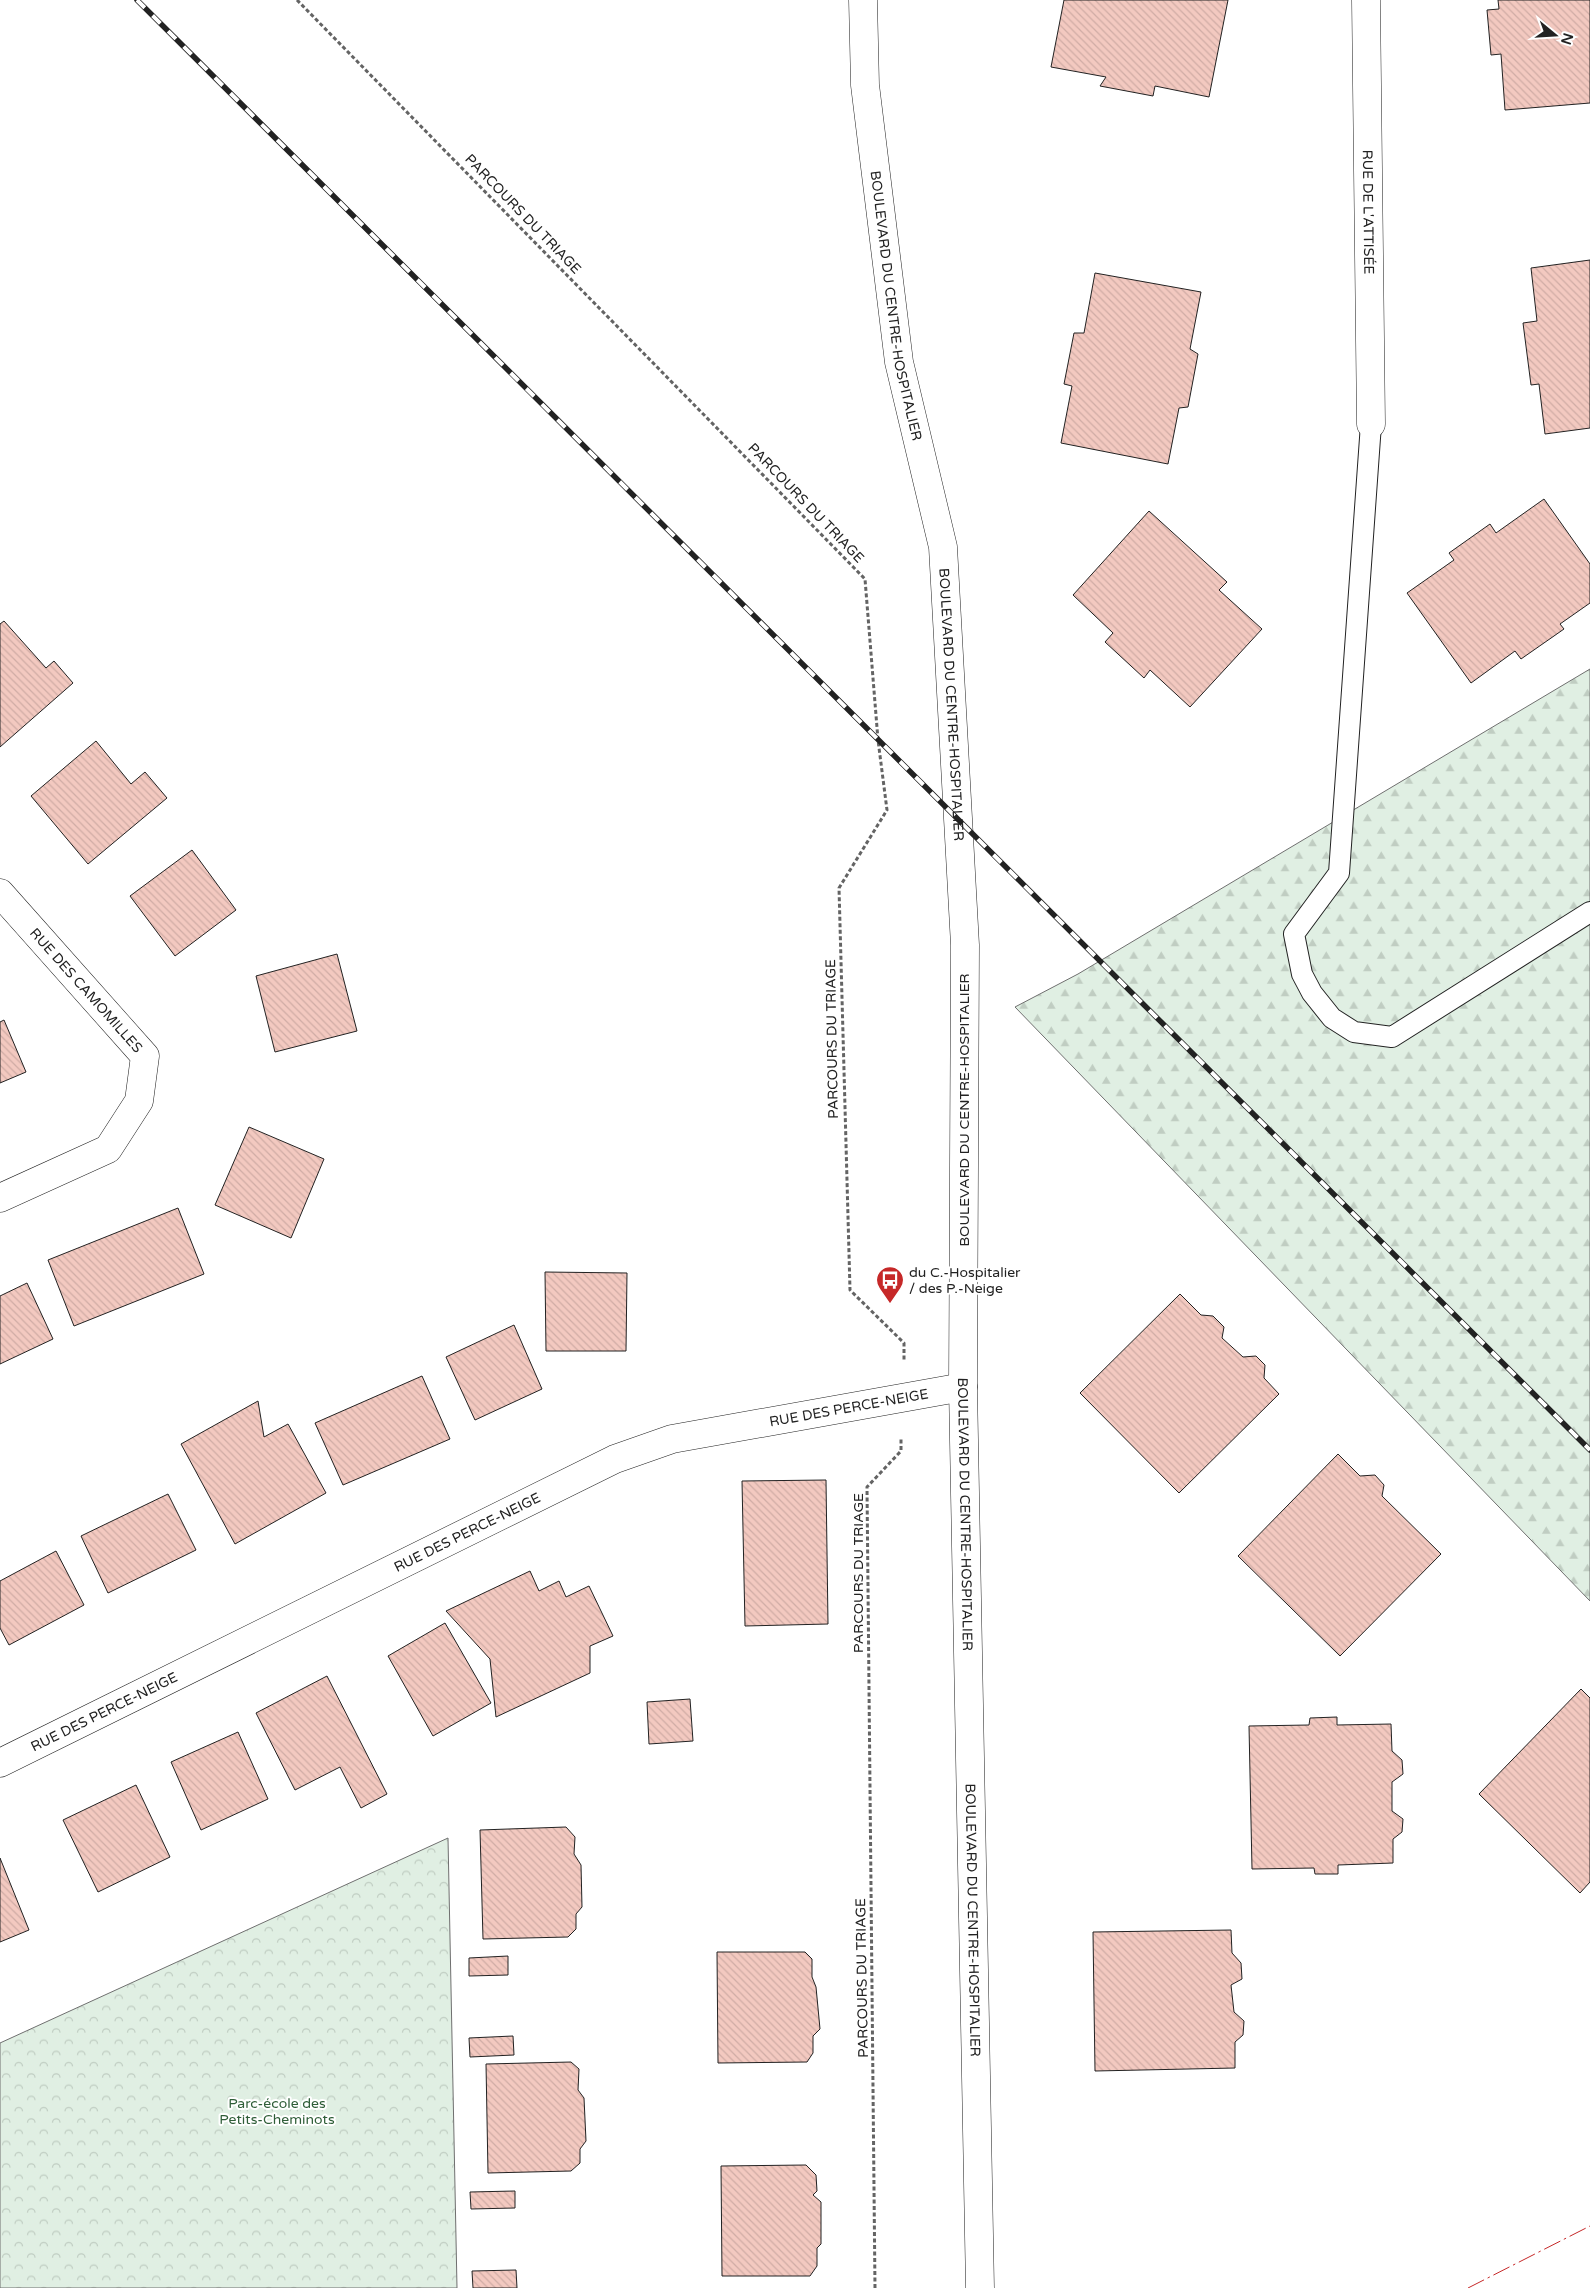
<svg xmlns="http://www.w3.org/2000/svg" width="1590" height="2288" font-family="'Varela Round',sans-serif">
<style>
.forest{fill:url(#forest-firs);stroke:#6f6f6f}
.park{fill:url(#park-crowns);stroke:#6f6f6f}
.building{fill:url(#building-back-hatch);stroke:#222}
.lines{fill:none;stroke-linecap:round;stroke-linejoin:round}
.lane-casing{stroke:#222;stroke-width:22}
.street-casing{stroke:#222;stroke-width:29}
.secondary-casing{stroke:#222;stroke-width:29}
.path{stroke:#646464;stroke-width:3;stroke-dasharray:4 2.5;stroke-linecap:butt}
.lane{stroke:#fff;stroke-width:20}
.street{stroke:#fff;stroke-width:28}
.secondary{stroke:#fff;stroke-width:28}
.rail-casing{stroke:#222;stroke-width:5.5}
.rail{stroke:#fff;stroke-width:4;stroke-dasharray:11;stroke-linecap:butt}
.power{stroke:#c62828;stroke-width:1;stroke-dasharray:18 4 2.5 4;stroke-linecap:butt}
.labels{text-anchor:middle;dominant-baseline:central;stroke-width:4;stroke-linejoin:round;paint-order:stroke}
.street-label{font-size:14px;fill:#222;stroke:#fff}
.poi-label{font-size:14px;fill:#222;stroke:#fff;text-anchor:start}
.park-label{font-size:14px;fill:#2f5e38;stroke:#fff}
</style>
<defs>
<pattern id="forest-firs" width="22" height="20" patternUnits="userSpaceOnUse" patternTransform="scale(1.25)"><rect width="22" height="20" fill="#e0efe3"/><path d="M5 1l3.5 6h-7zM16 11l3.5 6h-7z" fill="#c0cdc2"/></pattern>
<pattern id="park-crowns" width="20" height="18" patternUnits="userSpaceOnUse" patternTransform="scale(1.25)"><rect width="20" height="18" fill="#e0efe3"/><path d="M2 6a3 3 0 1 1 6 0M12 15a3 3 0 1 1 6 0" fill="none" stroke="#c0cdc2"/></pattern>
<pattern id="building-back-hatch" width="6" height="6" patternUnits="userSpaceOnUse" patternTransform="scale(1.25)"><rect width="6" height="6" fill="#f3c9c0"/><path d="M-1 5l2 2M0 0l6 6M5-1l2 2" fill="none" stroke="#d0aca5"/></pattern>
</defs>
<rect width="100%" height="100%" fill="#fff"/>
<!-- forest -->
<path class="forest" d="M1590,669V1601L1015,1007L1078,974Z"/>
<!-- park -->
<path class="park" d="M448,1838L457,2288H0V2043Z"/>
<!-- building -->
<path class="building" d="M1064,0H1228L1209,97L1155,86L1153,96L1100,86L1106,77L1051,67Z
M1498,0H1590V103L1505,110L1501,54L1491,55L1487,10L1499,9Z
M1590,260V428L1545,434L1539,384L1531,385L1523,323L1537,321L1531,268Z
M1095,273L1201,292L1190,349L1198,354L1188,407L1179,408L1168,464L1061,443L1072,386L1064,384L1074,333H1084Z
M1544,499L1590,564V603L1560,624L1564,629L1521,659L1515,651L1471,683L1407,593L1454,560L1449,553L1490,524L1496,533Z
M1149,511L1227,582L1219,590L1262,629L1190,707L1150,670L1144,678L1105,642L1113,633L1073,595Z
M4,621L46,668L54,661L73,683L0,747V624Z
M96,741L131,784L145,772L167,798L88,864L31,796Z
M192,850L236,910L175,956L130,896Z
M337,954L357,1031L275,1052L256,976Z
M4,1020L26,1072L0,1083V1022Z
M249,1127L324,1159L291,1238L215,1205Z
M178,1208L204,1274L74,1326L48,1260Z
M545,1272L627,1273L626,1351H546Z
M27,1283L53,1339L0,1364V1296Z
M1180,1294L1201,1315L1213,1316L1224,1327L1222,1338L1243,1357L1256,1356L1265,1365L1264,1378L1279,1394L1179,1493L1080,1393Z
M514,1325L542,1389L475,1420L446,1357Z
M422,1376L450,1439L343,1485L315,1423Z
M258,1401L264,1437L288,1424L326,1493L235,1544L181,1444Z
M1338,1454L1360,1476L1375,1475L1384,1485L1382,1496L1441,1554L1340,1656L1238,1556Z
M826,1480L828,1624L745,1626L742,1481Z
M168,1494L196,1550L108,1593L81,1536Z
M56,1551L84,1605L9,1645L0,1628V1581Z
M530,1571L539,1591L559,1581L566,1597L589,1586L613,1636L590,1646V1673L496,1717L490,1659L446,1611Z
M445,1623L491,1703L433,1736L388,1656Z
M327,1676L387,1794L361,1808L340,1767L295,1790L256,1713Z
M1581,1689L1590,1698V1882L1580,1893L1479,1794Z
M690,1699L693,1741L649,1744L647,1702Z
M1337,1717V1725L1391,1724L1392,1751L1402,1760L1403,1774L1392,1782V1811L1403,1819L1402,1832L1393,1839V1863L1338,1865V1874H1315L1314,1868L1252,1869L1249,1726L1309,1725L1310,1718Z
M238,1732L268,1799L201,1830L171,1762Z
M136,1785L170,1857L98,1892L63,1820Z
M566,1827L575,1837L574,1854L581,1865L582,1907L576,1914V1929L568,1937L483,1939L480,1830Z
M0,1858L29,1930L0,1942Z
M1231,1930L1232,1953L1241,1963L1242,1979L1231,1985L1234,2012L1244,2021L1243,2035L1235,2042V2068L1095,2071L1093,1932Z
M717,1952H805L812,1959V1977L816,1987L820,2029L813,2036V2053L807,2062L718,2063Z
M508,1956V1975L469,1976V1958Z
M513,2036L514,2055L470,2057L469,2038Z
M571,2062L579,2069L578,2090L584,2098L586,2141L580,2149V2163L571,2171L488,2173L486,2064Z
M806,2165L816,2175L817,2191L813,2195L821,2202V2244L817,2248V2266L810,2276H722L721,2166Z
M515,2191V2208L471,2209L470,2192Z
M516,2270L517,2288H473L472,2271Z"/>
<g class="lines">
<!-- lane casing -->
<g class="lane-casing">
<path id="lane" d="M1371,424L1339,873L1294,934L1302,974L1312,993L1332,1018L1354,1032L1392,1037L1590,912"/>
</g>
<!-- street casing -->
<g class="street-casing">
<g id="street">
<path id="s1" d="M1366,0L1371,424"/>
<path id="s2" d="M0,893L145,1056L139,1101L108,1149L0,1198"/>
<path id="s3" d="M0,1763L615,1459L672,1439L963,1387"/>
</g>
</g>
<!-- secondary casing -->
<g class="secondary-casing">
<g id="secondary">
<path id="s4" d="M863,0L865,85L899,362L943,547L965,945L963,1387L980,2288"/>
</g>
</g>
<!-- path -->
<path class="path" d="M297,0L865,579L878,740L887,810L839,888L850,1290L904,1343V1361
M875,2288L867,1487L901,1451V1437"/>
<!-- lane -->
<use href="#lane" class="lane"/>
<!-- street -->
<use href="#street" class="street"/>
<!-- secondary -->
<use href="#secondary" class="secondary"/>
<!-- rail casing -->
<g class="rail-casing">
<path id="rail" d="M137,0L1590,1450"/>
</g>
<!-- rail -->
<use href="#rail" class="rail"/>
<!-- power -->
<path class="power" d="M1468,2288L1590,2226"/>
</g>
<!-- icons -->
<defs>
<g id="bus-pin" transform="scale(1.4375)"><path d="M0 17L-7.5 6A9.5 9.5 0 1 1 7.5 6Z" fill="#c62828" stroke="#fff"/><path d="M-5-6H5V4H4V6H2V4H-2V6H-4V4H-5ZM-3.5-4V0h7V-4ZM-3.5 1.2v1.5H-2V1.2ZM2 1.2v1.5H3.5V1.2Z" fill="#fff"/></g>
</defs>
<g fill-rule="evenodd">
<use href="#bus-pin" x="890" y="1280"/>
</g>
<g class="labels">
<!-- street labels -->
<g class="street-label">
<text stroke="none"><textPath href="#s1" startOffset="212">RUE DE L'ATTISÉE</textPath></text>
<text transform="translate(523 214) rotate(46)">PARCOURS DU TRIAGE</text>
<text stroke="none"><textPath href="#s4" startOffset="308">BOULEVARD DU CENTRE-HOSPITALIER</textPath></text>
<text transform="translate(806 503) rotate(46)">PARCOURS DU TRIAGE</text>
<text stroke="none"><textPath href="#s4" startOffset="712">BOULEVARD DU CENTRE-HOSPITALIER</textPath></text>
<text stroke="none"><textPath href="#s2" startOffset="130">RUE DES CAMOMILLES</textPath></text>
<text transform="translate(832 1039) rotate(-91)">PARCOURS DU TRIAGE</text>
<text transform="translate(964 1110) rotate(-90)">BOULEVARD DU CENTRE-HOSPITALIER</text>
<text stroke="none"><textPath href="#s3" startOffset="926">RUE DES PERCE-NEIGE</textPath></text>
<text stroke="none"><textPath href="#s4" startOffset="1522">BOULEVARD DU CENTRE-HOSPITALIER</textPath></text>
<text stroke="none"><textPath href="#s3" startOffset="521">RUE DES PERCE-NEIGE</textPath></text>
<text transform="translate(858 1573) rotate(-90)">PARCOURS DU TRIAGE</text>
<text stroke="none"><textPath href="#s3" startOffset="116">RUE DES PERCE-NEIGE</textPath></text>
<text stroke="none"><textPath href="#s4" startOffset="1928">BOULEVARD DU CENTRE-HOSPITALIER</textPath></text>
<text transform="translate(862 1978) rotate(-91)">PARCOURS DU TRIAGE</text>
</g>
<!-- poi labels -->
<g class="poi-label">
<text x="909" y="1272">du C.-Hospitalier<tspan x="909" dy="16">/ des P.-Neige</tspan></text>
</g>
<!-- park labels -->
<g class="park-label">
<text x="277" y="2103">Parc-école des<tspan x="277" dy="16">Petits-Cheminots</tspan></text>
</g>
</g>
<!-- north arrow -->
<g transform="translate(1555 35) rotate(108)" stroke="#ffffff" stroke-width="4" paint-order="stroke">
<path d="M0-4L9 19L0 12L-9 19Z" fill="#222222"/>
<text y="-8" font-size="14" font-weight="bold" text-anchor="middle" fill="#222222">N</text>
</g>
</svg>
